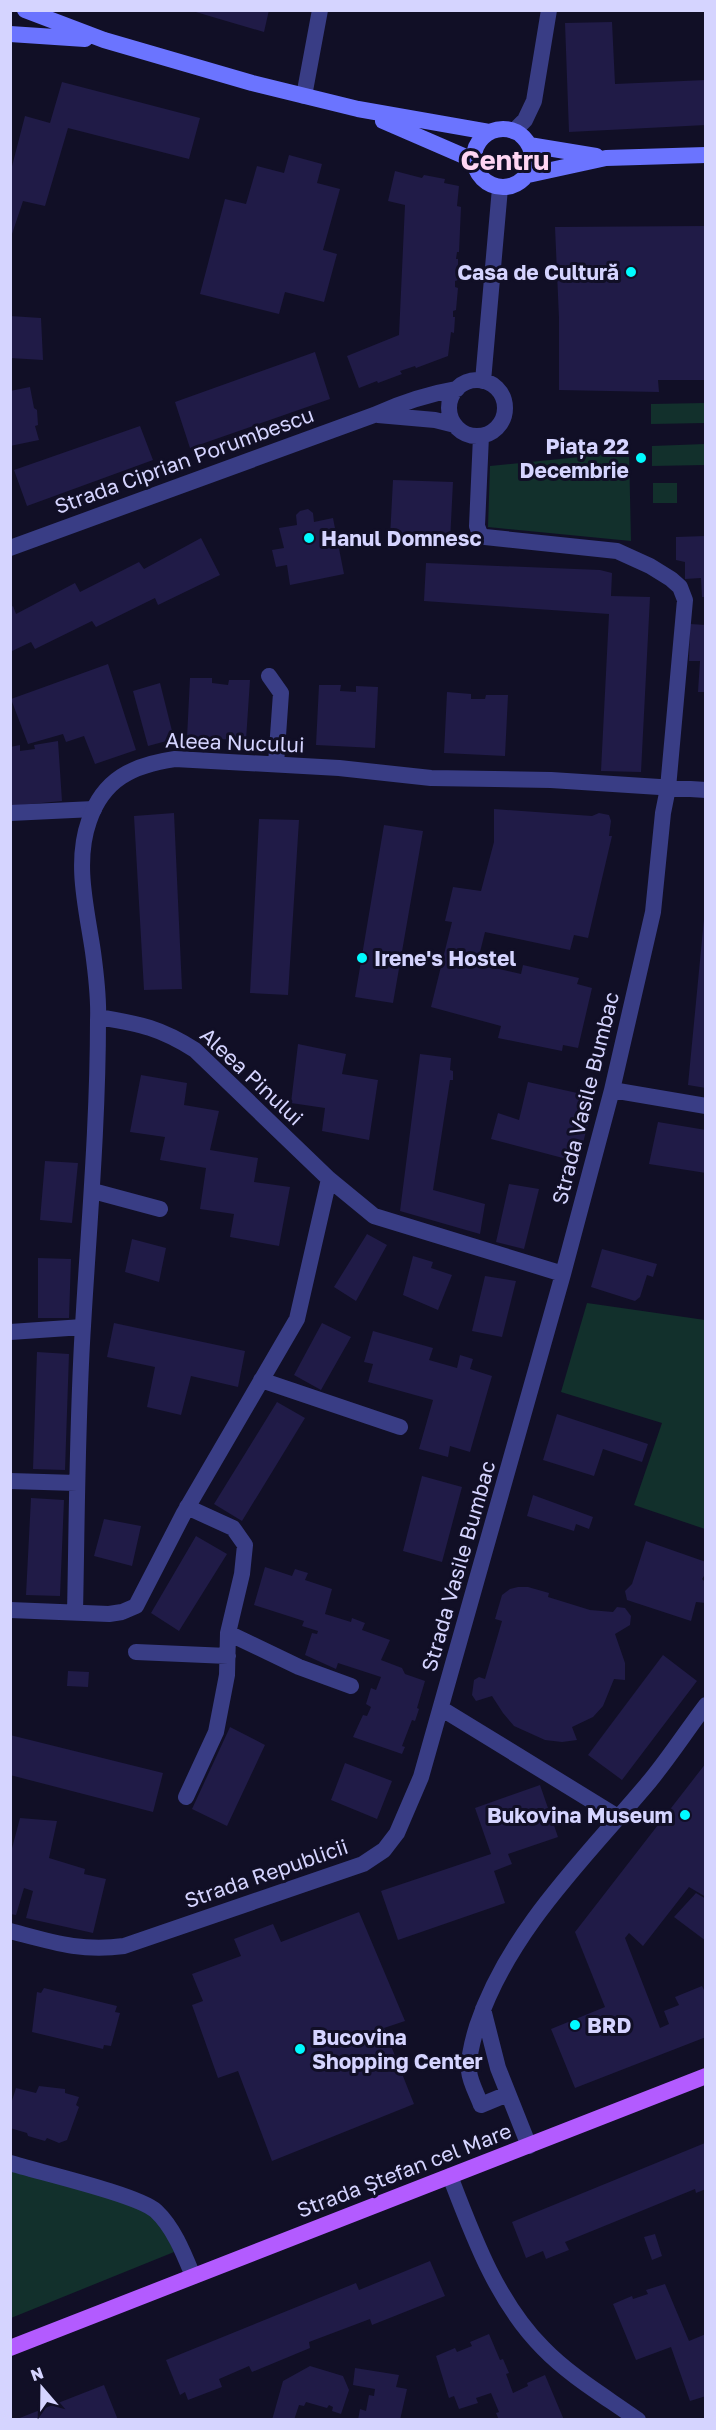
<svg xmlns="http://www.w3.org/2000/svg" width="716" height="2430" font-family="'Golos Text',sans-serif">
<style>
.green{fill:#12302c}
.building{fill:#201b47}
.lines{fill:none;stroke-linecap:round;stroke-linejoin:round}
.pedestrian{stroke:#393d85;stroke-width:16}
.minor{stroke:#393d85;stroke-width:16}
.secondary{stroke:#6b74ff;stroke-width:16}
.primary{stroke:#b35bff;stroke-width:16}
.poi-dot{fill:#00fbff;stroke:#110f26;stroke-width:2}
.labels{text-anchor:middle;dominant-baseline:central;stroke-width:6;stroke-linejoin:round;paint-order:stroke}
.poi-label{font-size:21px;font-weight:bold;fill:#d5d4ff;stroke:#110f26;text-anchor:start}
.street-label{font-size:21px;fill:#d5d4ff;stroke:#110f26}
.district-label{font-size:27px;font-weight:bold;fill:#ffd6f3;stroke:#110f26}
</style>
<rect width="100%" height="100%" fill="#110f26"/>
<!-- green -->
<path class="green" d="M705,403V423L651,424V404Z
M705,444V465L652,466V446Z
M629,452L631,541L488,527L490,466Z
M653,483H677V503H653Z
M587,1303L705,1320V1529L634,1505L662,1423L561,1392Z
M11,2163L155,2210L174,2252L11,2318Z"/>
<!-- building -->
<path class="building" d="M189,10H269L264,32Z
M612,22L615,84L706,80V125L569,132L565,23Z
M62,82L200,118L189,159L68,128L45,206L23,201L10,240V174L25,116L50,123Z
M289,155L322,164L317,183L340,189L323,250L337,254L324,302L285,292L279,314L200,294L225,199L246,204L257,166L284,173Z
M395,171L422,178L424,175L445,179L444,183L459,186L457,206L461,207L459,252H457L456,259H458V280L455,281V287L458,288L456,310L453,311V317H455L454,333L451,332L448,356L416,368L415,366L400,371L402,374L378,383L377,381L359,388L347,356L399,335L405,205L388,201Z
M706,226V380H658L659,392L559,390V318L555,227Z
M10,316L41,318L43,360L10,358Z
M315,352L330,399L190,448L175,402Z
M30,387L34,408L37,410L38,425L35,426L39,440L10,446V405H12L10,391Z
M140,426L153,460L27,506L14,470Z
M393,480L453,482L450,542L390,538Z
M308,509L313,513L314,522L333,518L344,574L290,585L287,565L276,567L272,550L284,548L279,528L297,525L296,515L300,511Z
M706,536V597H702L701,578L685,579V562L676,560V537Z
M201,538L220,575L158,605L155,598L96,627L92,621L35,649L31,642L10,652V608L13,606L16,614L75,583L80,592L139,562L144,569Z
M426,563L600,570L612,573L611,596L650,597L641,772L601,771L609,614L424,601Z
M690,624L706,625V692H698L700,661H689Z
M108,664L136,750L95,764L84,736L66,742L63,734L28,744L11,699Z
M190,678H212V683L228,685L229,680H250L246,740L187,738Z
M160,683L174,739L148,746L133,691Z
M319,685H341L340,691L356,692V686L378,687L375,748L316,745Z
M447,692L471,694V699H485L486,695H508L505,756L444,753Z
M58,741L62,801L10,806V747L20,745V751L35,749L34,745Z
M494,809L592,816L599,813L609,815L611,821L609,836H612L588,938L574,935L570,950L485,932L477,964L521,974L523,965L579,978L577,984L592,988L578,1048L563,1045L562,1051L498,1038L501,1026L431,1007L452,922L445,921L453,887L481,891L494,842Z
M174,813L182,989L144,990L134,816Z
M259,819L299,820L288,995L250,993Z
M384,825L423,831L393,1003L355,997Z
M704,919H706V1088L688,1085Z
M298,1044L346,1054L342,1074L378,1080L369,1140L322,1131L325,1108L291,1103Z
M420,1054L451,1058L450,1070L453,1071V1080H450L433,1190L485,1204L480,1234L400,1211Z
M141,1075L187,1083L184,1105L219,1111L210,1150L258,1158L254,1182L290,1187L279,1246L230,1237L234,1214L200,1209L206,1168L160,1160L165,1137L130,1132Z
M528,1082L595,1097L578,1162L491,1139L498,1113L519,1120Z
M658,1122L706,1130V1173L649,1164Z
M45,1161L78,1163L72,1223L40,1220Z
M509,1184L539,1189L524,1249L496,1242Z
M367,1234L387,1245L356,1301L334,1287Z
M132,1239L166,1248L159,1282L125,1272Z
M602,1249L657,1264L653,1277L647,1275L640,1297L635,1301L591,1287Z
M413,1256L433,1262L431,1268L452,1275L438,1310L403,1295Z
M38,1258L71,1259L69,1318H38Z
M485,1276L516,1281L502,1337L472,1331Z
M114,1323L245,1351L238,1387L191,1376L181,1415L147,1407L155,1367L107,1357Z
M322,1323L351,1337L321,1390L294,1375Z
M373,1331L433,1348L429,1360L457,1368L460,1355L473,1359L470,1369L492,1376L470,1452L450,1446L448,1457L419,1449L433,1400L368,1382L373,1364L364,1362Z
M37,1352L69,1354L65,1470L33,1469Z
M277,1402L305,1418L242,1521L214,1504Z
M557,1414L648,1444L642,1462L603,1449L594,1476L543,1460Z
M422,1476L462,1487L442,1562L403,1551Z
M533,1495L593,1517L589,1529L576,1524L574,1531L527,1516Z
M31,1498L64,1500L60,1596L26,1595Z
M104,1519L141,1526L132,1566L94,1556Z
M196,1536L227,1554L179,1631L151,1613Z
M646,1541L706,1562V1573L702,1579L706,1583V1603L696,1602L691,1621L627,1600L625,1591L632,1584Z
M265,1567L292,1576L295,1569L308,1573L305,1580L332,1589L325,1614L351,1622L352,1618L365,1623L362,1630L390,1640L381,1660L402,1668L405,1674L425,1681L417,1708L419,1709L415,1721L412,1720L402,1746L405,1747L402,1754L353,1737L363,1715L367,1716L371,1707L366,1704L371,1688L376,1690L381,1677L338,1663L336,1669L305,1655L312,1633L317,1634L318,1631L302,1626L304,1621L254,1605Z
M518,1587H528L549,1593L548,1597L590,1610L613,1612L617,1607L625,1608L631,1616L630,1625L615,1634L625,1663V1680L614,1679L603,1706L593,1717L572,1727L577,1740L562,1742L545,1740L514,1726L503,1713L492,1696L476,1701L472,1695L474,1680L479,1677L485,1679L502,1621L495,1619L502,1595L510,1589Z
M663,1655L697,1681L622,1780L588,1755Z
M68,1671L89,1672L88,1687L67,1686Z
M230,1727L265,1745L227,1826L192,1809Z
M10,1735L163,1773L153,1812L10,1775Z
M345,1763L392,1781L377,1819L331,1800Z
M706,1763V1897L689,1887L643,1946L629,1933L625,1938L660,2028L669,2024L664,2011L679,2005L675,1997L702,1986L706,1994V2037L575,2088L551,2029L605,2007L575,1932Z
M540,1785L558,1837L508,1854L512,1864L494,1871L505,1903L398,1940L381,1891L491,1854L475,1808Z
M20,1818L57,1821L49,1858L85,1869L84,1874L106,1879L93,1933L26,1918L33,1891L24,1888L16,1915L10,1914V1856Z
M696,1893L706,1899V1941L674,1917Z
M359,1912L405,2021L384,2028L414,2104L272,2161L238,2071L218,2078L192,2005L203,2001L192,1974L241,1956L234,1939L273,1924L281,1942Z
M44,1988L117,2006L115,2012L120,2013L111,2046L104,2045L103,2049L32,2032L37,1992L41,1993Z
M39,2086L65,2089V2093L79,2097L76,2105L79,2107L67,2140L59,2143L47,2138L45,2141L28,2136L27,2133L10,2128V2107L16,2088L36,2093Z
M705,2143L706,2189L696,2193L695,2189L565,2242L569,2250L546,2259L543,2251L526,2258L512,2222Z
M655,2234L662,2256L652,2260L644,2237Z
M430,2261L445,2296L372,2325L370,2319L309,2342L310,2348L252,2372L249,2366L219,2379L222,2387L188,2400L185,2392L180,2395L166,2360L356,2283L359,2290Z
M665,2284L689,2341L706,2334V2396L690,2401L671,2347L636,2360L613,2304L632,2296L633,2299L648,2294L646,2290Z
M489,2334L500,2360L503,2359L509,2373L506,2374L513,2393L528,2386L527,2383L545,2375L564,2420H499L496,2413L499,2412L491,2393L476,2398L478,2403L459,2409L454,2396L449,2398L436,2356L455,2348L457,2352L472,2346L470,2342Z
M310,2366L343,2376L349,2390L341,2414L332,2411L333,2407L329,2405L327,2408L306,2402L304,2406L299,2405L294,2420H272L283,2381Z
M355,2368L399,2375L396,2387L407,2389L400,2420H358L360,2409L366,2411L369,2395L374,2396L375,2389L353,2385Z
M104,2385L118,2420H17V2419Z"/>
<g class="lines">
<!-- pedestrian -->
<path class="pedestrian" d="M10,813L94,809"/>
<!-- minor -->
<path class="minor" d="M304,96L320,10
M514,131L525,120L534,101L549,10
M449 408a28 28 0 1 1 56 0a28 28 0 1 1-56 0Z
M483,381L500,188
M378,415L435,420L455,425
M10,548L374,415C401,403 427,394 457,389
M269,676L281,693L276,764
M99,1017C139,1024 159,1027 195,1050L329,1179L374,1216L563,1274
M612,1090L706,1106
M93,1191L160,1209
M10,1332L83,1327
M261,1380L400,1427
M10,1481L77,1483
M10,1610L109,1614L122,1612L136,1606L184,1513L297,1319L329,1179
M75,1613C77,1517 77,1421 83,1326C89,1224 98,1122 98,1020C99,998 96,974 93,952C87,910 74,863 89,821C103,779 133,765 175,759L339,768L431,778L551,780L706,790
M228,1633L299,1667L351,1686
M136,1652L228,1656
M442,1709L618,1817
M186,1797L216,1732L227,1675L228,1633L242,1574L245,1545L233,1528L187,1507
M10,1931C52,1942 81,1952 124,1946L363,1864L384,1850L397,1833L421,1777L563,1274L612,1090L653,912L663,813L668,788L685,600L680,587L671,579L650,566L617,551L485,537L480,534L477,526L481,436
M483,2009L498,2068L529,2146
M508,2094L481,2105C477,2094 470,2082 469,2071C468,2056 473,2039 477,2026C509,1930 586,1857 649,1782C669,1758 687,1730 706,1705
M10,2163C39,2172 139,2195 156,2211C174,2228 184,2254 193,2276
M450,2176C473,2236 497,2302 543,2348C570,2376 606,2397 638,2420"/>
<!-- secondary -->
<path class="secondary" d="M25,10L104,40L252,83L358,109L489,132
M10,34L85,39
M383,121L473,160
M474 158a29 29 0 1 1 58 0a29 29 0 1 1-58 0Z
M529,145L596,156
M528,175L606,158L706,155"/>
<!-- primary -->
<path class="primary" d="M10,2348L706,2076"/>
</g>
<!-- markers -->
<g class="poi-dot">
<circle cx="631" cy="272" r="6"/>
<circle cx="641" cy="458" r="6"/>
<circle cx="309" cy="538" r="6"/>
<circle cx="362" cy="958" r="6"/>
<circle cx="685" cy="1815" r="6"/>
<circle cx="575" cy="2025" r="6"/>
<circle cx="300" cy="2049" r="6"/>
</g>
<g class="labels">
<!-- poi labels -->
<g class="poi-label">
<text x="619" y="272" text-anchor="end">Casa de Cultură</text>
<text x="629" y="446" text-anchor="end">Piața 22<tspan x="629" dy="24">Decembrie</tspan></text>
<text x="321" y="538">Hanul Domnesc</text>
<text x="374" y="958">Irene's Hostel</text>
<text x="673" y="1815" text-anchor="end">Bukovina Museum</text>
<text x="587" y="2025">BRD</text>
<text x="312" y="2037">Bucovina<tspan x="312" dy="24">Shopping Center</tspan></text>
</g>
<!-- street labels -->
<g class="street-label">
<text transform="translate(184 460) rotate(-20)">Strada Ciprian Porumbescu</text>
<text transform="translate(235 742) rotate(2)">Aleea Nucului</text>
<text transform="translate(252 1076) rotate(43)">Aleea Pinului</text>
<text transform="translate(585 1098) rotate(-76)">Strada Vasile Bumbac</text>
<text transform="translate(458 1566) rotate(-74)">Strada Vasile Bumbac</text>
<text transform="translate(266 1873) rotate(-19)">Strada Republicii</text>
<text transform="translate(404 2170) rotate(-21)">Strada Ștefan cel Mare</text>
</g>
<!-- district labels -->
<g class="district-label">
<text x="505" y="160">Centru</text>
</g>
</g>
<!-- border -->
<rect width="716" height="2430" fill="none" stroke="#d5d4ff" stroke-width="24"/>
<!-- north arrow -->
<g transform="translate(42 2388) rotate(340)" stroke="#110f26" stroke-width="4.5" paint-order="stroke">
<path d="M0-4.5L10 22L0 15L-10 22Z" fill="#d5d4ff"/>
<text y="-9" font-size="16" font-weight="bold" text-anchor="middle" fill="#d5d4ff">N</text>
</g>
</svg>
